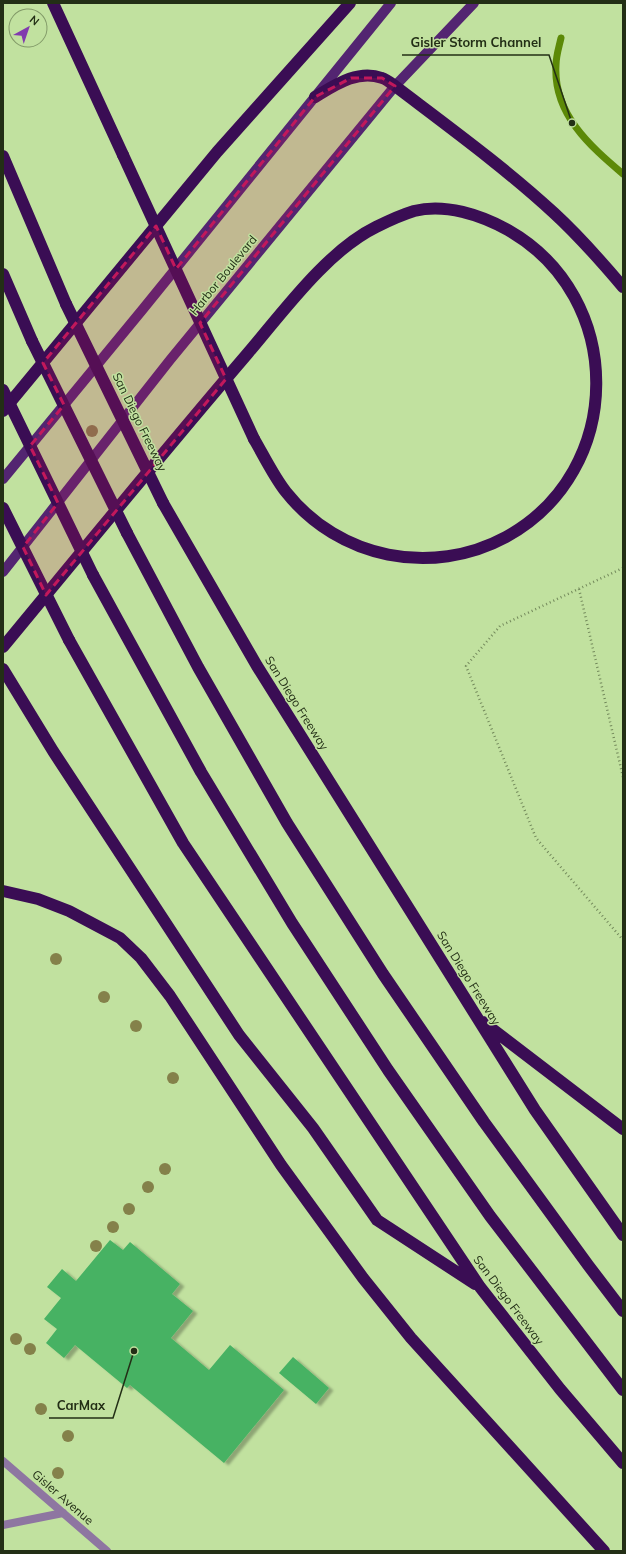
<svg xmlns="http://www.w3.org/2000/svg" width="626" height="1554" font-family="Mulish,sans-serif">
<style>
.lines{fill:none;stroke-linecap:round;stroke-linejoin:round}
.stream{stroke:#5c8907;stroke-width:7}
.building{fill:#46b263;filter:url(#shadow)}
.path{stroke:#73895b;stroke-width:2.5;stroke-dasharray:1 3;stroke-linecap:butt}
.minor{stroke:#8e76a1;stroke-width:8}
.tertiary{stroke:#8e76a1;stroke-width:8}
.primary{stroke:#532571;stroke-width:10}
.motorway{stroke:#3a0d54;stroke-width:12}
.motorway-bridge{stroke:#3a0d54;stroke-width:12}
.tree{fill:#84814a}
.marked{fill:#c2185b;fill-opacity:0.2;stroke:#c2185b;stroke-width:3;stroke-dasharray:8 5;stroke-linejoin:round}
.labels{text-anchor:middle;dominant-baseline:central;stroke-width:3;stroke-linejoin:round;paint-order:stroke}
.street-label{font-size:12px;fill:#232f16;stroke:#c1e19f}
.leader{fill:none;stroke:#232f16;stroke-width:1.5}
.callout-dot{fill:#232f16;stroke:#c1e19f;stroke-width:1.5}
.callout-label{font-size:13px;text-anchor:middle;font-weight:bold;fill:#232f16;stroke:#c1e19f;stroke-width:3;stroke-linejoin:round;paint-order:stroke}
</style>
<defs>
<filter id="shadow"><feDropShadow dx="4.5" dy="2.5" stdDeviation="1" flood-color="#0004"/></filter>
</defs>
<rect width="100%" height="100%" fill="#c1e19f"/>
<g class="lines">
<!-- stream -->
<path class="stream" d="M561,38C559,47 556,56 556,65C553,114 590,146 623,174"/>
</g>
<!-- building -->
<path class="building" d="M110,1240L123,1250L130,1242L180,1284L172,1294L193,1311L171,1338L209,1370L230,1345L284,1390L224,1463L130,1385L127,1388L75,1345L64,1358L46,1343L57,1329L44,1319L61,1298L47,1287L62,1269L76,1281Z
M293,1357L329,1388L316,1404L279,1373Z"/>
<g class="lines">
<!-- path -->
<path class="path" d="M623,568L500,626L466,666L536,838L623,940
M579,589L623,777"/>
<!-- minor -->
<path class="minor" d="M3,1525L63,1513"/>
<!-- tertiary -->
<path class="tertiary" d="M3,1461L107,1551"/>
<!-- primary -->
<path class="primary" d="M3,479L143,309L391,3
M3,572L170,360L395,86L474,3"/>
<!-- motorway -->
<path class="motorway" d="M53,3L123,155
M315,97C335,85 358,69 382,78C386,79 391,83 395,86C449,127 504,167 554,213C579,236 601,261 623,287
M3,156L66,304
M3,274L32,341
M3,411L217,152L350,3
M163,503L257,666L535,1110L623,1235
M127,533L198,667L287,823L383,974L484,1122L588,1265L623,1311
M93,575L201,772L292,923L388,1070L490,1216L623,1390
M69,640L183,843L480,1287L560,1389L623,1463
M3,647C84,549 165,450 248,353C283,312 327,251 376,227C388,221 401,215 414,211C445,203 481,215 508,230C626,297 626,471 506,537C432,577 339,559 286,492C274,477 264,456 254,439
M3,669L53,751L239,1035L313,1128L377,1220L475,1284
M3,891L38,899L69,911L120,938L141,958L170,996L281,1165L363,1278L411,1338L604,1551
M483,1022L623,1129"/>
<!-- motorway-bridge -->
<path class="motorway-bridge" d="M123,155L254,439
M66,304L163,503
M32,341L127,533
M3,390L93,575
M3,508L69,640"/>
</g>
<!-- trees -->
<g class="tree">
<circle cx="92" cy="431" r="6"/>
<circle cx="56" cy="959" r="6"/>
<circle cx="104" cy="997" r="6"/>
<circle cx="136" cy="1026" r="6"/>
<circle cx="173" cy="1078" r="6"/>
<circle cx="165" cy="1169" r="6"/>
<circle cx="148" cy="1187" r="6"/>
<circle cx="129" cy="1209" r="6"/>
<circle cx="113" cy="1227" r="6"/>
<circle cx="96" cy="1246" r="6"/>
<circle cx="16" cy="1339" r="6"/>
<circle cx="30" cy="1349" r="6"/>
<circle cx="41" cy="1409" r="6"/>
<circle cx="68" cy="1436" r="6"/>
<circle cx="58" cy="1473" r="6"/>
</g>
<!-- marked area -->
<path class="marked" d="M351,78H382L395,86L200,323L226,379L46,595L23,547L58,503L30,446L64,405L43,363L156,226L176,269L315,97Z"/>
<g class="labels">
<!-- street labels -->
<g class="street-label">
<text transform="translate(223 275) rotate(-51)">Harbor Boulevard</text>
<text transform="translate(140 422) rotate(64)">San Diego Freeway</text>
<text transform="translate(297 703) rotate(58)">San Diego Freeway</text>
<text transform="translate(469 978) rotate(58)">San Diego Freeway</text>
<text transform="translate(509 1300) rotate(53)">San Diego Freeway</text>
<text transform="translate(63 1497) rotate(41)">Gisler Avenue</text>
</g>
</g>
<!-- callouts -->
<path class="leader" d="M572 123L549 55H402M134 1351L113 1418H49"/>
<g class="callout-dot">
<circle cx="572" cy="123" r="4"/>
<circle cx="134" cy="1351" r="4"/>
</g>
<g class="callout-label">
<text x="476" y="47">Gisler Storm Channel</text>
<text x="81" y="1410">CarMax</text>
</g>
<!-- border -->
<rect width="626" height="1554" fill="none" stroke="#232f16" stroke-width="8"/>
<!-- north arrow -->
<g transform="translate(28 28) rotate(40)"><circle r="19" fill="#c1e19f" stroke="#829a68"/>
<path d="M0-3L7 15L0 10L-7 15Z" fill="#813bae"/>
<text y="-6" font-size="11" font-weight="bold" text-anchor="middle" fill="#232f16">N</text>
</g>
</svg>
